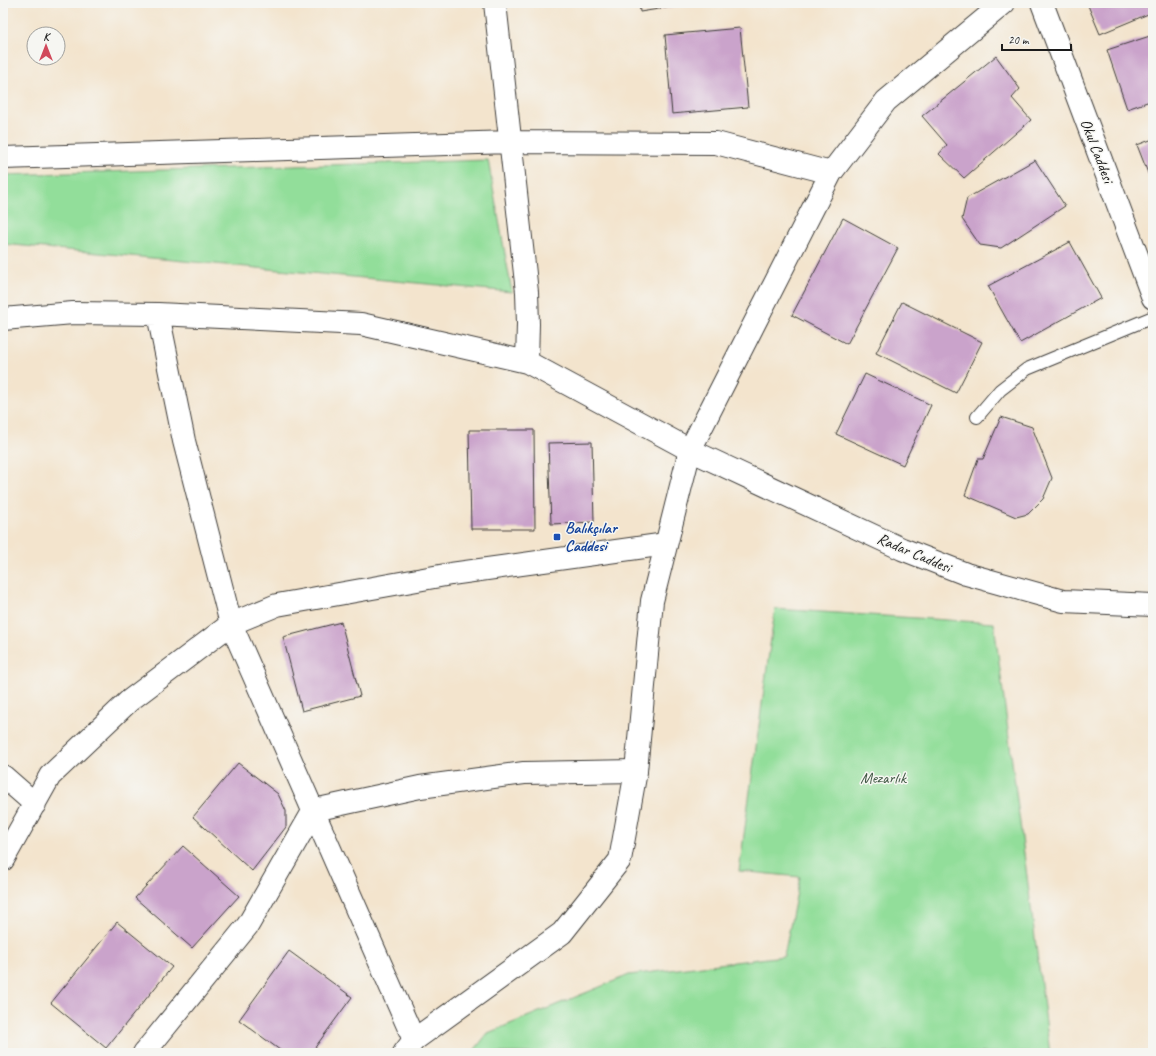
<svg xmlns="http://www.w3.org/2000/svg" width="1156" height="1056" font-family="Caveat,sans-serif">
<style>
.green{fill:#92de9a;stroke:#577d5b}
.building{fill:#caa3cb}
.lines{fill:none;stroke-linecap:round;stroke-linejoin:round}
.lane-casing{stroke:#3c3a37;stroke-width:14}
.street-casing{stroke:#3c3a37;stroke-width:24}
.secondary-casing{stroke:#3c3a37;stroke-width:24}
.lane{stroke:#fff;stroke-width:12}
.street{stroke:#fff;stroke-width:22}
.secondary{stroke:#fff;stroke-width:22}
.transit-dot{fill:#1a4fb4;stroke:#f6f6f2;stroke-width:1.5}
.labels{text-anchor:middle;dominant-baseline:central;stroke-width:3;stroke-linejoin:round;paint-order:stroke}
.street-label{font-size:16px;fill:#1c1c1c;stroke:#f6f6f2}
.transit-label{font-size:16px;font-weight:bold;fill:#164399;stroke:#f6f6f2;text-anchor:start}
.park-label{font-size:16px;fill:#3f5642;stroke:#f6f6f2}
</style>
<rect width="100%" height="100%" fill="#f6f6f2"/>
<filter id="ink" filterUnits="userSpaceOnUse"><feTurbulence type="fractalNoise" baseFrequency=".025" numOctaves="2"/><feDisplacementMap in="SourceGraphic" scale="8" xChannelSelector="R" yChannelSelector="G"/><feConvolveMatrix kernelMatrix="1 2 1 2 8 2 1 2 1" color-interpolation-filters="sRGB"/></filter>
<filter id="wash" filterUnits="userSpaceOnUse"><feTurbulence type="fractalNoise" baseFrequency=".012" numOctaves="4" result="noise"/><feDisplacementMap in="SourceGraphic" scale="16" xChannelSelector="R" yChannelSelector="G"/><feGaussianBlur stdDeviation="0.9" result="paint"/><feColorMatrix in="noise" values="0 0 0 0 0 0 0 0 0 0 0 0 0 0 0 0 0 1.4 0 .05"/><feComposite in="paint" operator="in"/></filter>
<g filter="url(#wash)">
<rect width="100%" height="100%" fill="#f3e4cd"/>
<!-- green -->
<path class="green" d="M488,160L512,292L3,244V175Z
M775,609L994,623L1050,1053H472L488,1033L629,975L784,956L800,877L739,871Z"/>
<g id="blocks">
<!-- building -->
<path class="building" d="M639,3H690V4L640,12Z
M1087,3H1153V12L1100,34Z
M740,28L748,107L672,114L665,35Z
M1153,35V100L1127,109L1107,50Z
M996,56L1020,89L1012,98L1031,120L964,178L939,154L947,145L922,116Z
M1153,139V186L1137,145Z
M1035,160L1065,206L1001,248L980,245L962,219L967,198Z
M843,218L898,248L847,344L792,315Z
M1070,242L1101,298L1020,343L988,286Z
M902,302L982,342L956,393L876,353Z
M865,374L931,405L903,465L836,434Z
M1001,417L1032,427L1052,478L1043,499L1028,514L1016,517L965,495L978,459H983Z
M469,430H534L535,529H471Z
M592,442L594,522L551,524L548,443Z
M341,622L360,696L302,711L283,637Z
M238,763L278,794L286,811V827L252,871L193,817Z
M183,846L239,896L192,948L135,898Z
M117,922L172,967L106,1048L51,1003Z
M289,951L352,997L311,1053H284L239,1020Z"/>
</g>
</g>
<g filter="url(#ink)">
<use href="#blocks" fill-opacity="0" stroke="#3c3a37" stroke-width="1"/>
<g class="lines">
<!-- lane casing -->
<g class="lane-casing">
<path id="lane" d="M977,417L1000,390L1027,369L1153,317"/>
</g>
<!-- street casing -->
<g class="street-casing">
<path id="street" d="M495,3L527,292L528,324L527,362
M3,158L510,142L716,143L831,173
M158,314L184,441L231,624L414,1040
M3,319L73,313L158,314L361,324L527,362L690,450L831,173L886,101L1004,3
M3,776L35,804
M3,860L50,776L129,701L231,624L277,605L451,574L666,544
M144,1053L248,925L314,810L420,787L524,773L636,771"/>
</g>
<!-- secondary casing -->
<g class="secondary-casing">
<path id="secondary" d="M1042,3L1153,298
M404,1053L414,1040L562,933L620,860L636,771L652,601L690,450L902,549L966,574L1063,601L1153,605"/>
</g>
<!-- lane -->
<use href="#lane" class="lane"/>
<!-- street -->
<use href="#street" class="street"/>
<!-- secondary -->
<use href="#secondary" class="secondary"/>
</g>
</g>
<!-- markers -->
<rect class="transit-dot" x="553" y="533" width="8" height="8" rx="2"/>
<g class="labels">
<!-- street labels -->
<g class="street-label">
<text transform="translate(1097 151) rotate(69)">Okul Caddesi</text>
<text transform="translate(914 553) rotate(23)">Radar Caddesi</text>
</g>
<!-- transit labels -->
<g class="transit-label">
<text x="565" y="528">Balıkçılar<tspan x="565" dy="18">Caddesi</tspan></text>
</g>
<!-- park labels -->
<g class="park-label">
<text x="883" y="778">Mezarlık</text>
</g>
</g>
<!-- margin -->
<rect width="1156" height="1056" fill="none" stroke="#f6f6f2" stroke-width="16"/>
<!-- north arrow -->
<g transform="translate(46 46)"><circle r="19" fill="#f6f6f2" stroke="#9f9f9c"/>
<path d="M0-3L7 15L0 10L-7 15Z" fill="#d1495b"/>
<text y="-6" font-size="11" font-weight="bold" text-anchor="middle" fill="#1c1c1c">K</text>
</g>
<!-- scale -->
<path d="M1002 44v6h69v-6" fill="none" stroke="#1c1c1c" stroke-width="2"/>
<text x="1008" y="44" font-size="12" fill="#1c1c1c" stroke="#f6f6f2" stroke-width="3" paint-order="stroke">20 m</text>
</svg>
